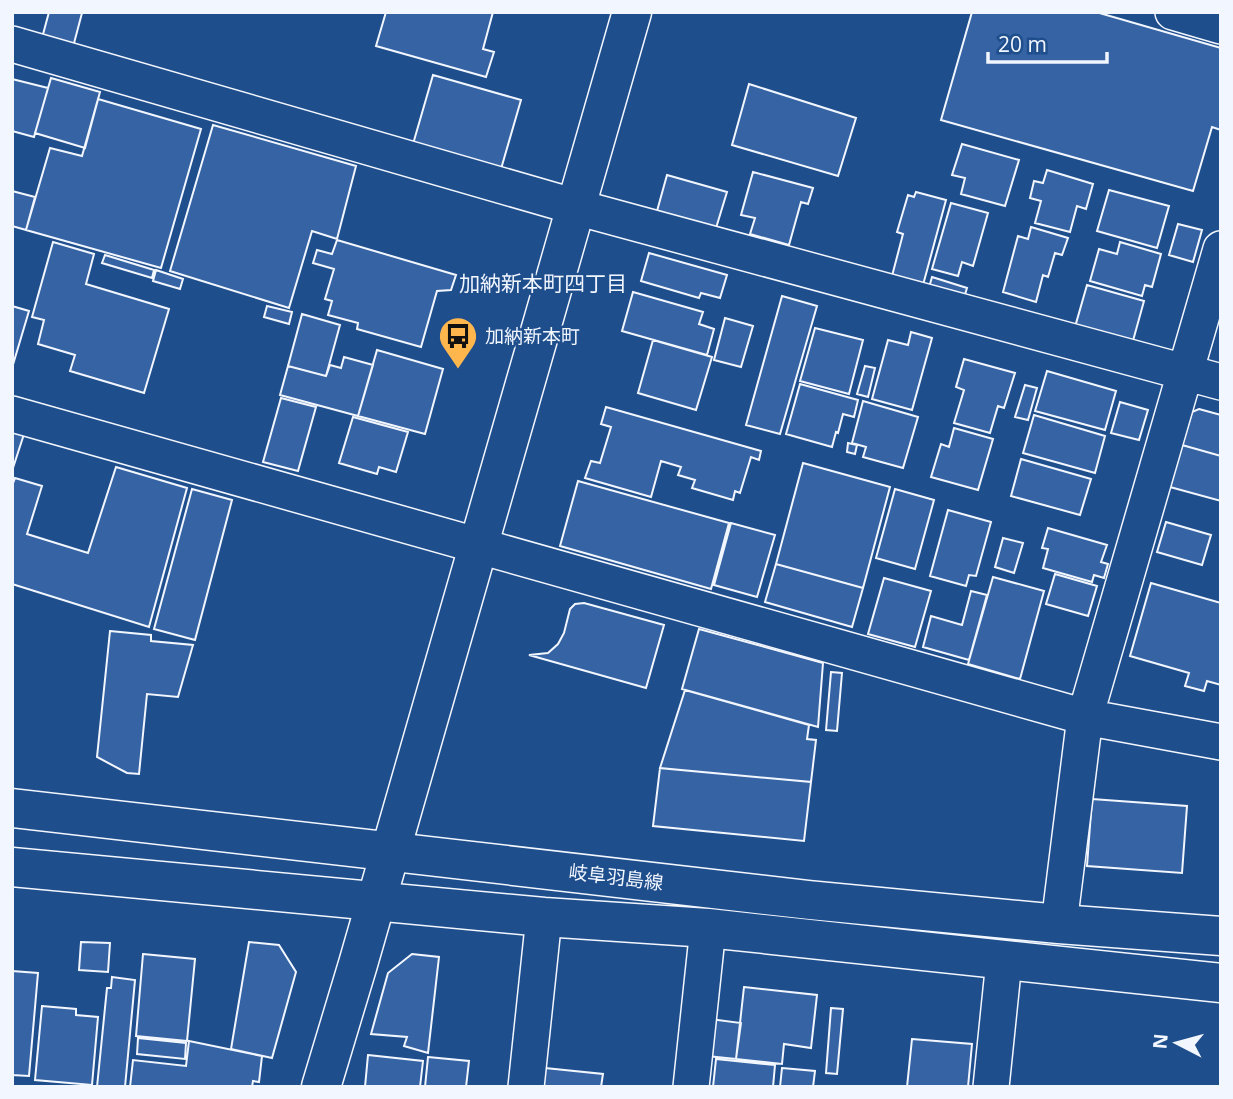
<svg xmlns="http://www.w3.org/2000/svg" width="1233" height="1099" font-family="'Open Sans','Noto Sans JP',sans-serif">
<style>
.building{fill:#3563a3;stroke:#f2f6ff;stroke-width:2}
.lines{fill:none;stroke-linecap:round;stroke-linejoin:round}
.minor-casing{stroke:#f2f6ff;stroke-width:38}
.tertiary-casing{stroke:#f2f6ff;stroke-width:41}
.secondary-casing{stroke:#f2f6ff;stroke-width:41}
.minor{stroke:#1f4e8c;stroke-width:35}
.tertiary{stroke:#1f4e8c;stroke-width:38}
.secondary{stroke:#1f4e8c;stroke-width:38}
.labels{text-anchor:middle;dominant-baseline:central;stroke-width:5;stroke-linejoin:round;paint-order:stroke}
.poi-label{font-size:19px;fill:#f2f6ff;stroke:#1f4e8c;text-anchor:start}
.street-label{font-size:19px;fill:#f2f6ff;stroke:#1f4e8c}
.neighbourhood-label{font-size:21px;fill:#f2f6ff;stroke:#1f4e8c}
</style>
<rect width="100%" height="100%" fill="#1f4e8c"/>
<!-- building -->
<path class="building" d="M49,12L82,13L73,47L42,38Z
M386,12H493L483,49L494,52L486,77L376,46Z
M972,12H1096L1221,48V130L1212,127L1193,191L941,120Z
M433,75L521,100L501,169L413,144Z
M51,78L100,92L85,148L35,133Z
M12,79L48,88L34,137L12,131Z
M749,84L856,118L838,176L732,145Z
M98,99L201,129L161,268L26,230L50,148L82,156Z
M213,125L356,166L337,239L312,231L289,308L170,271Z
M962,144L1019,160L1005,206L961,194L965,178L952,175Z
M1047,170L1093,184L1086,209L1077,206L1070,232L1035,223L1041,201L1030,198L1034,181L1043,183Z
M753,172L813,188L808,204L801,202L789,245L750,234L755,218L741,215Z
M667,175L727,192L716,228L657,211Z
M1109,190L1169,206L1157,248L1097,231Z
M12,191L35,197L26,230L12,226Z
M916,192L946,200L923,285L892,276L903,234L897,232L908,195L914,197Z
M951,203L988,213L973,266L962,262L958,276L932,269Z
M1178,224L1202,230L1193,262L1169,255Z
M1031,227L1068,238L1062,255L1055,253L1048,277L1043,275L1036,302L1003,292L1018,236L1028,239Z
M337,240L456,275L451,290L437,291L421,347L357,329L358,323L328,315L332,301L325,299L334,269L313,263L317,250L332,254Z
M53,242L94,254L86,284L169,309L144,393L70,371L75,355L38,344L44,320L32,317Z
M1120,242L1161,254L1152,287L1145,285L1142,296L1090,281L1099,249L1117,254Z
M649,253L727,275L720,298L701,293L699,298L641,281Z
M105,255L154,270L152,278L102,263Z
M156,270L183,279L180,289L153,281Z
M932,277L967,288L963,301L928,291Z
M1087,285L1144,301L1131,348L1075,327Z
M633,292L703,312L699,324L714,329L707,355L622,331Z
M782,296L817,306L780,434L746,425Z
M12,306L29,311L12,368Z
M267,306L292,312L289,324L264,317Z
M302,314L340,325L326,376L288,366Z
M725,318L753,326L741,367L714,360Z
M815,328L863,340L849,394L800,381Z
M911,332L932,338L912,410L872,399L888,340L908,345Z
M653,340L712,357L696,410L638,393Z
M377,350L443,369L425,434L358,416Z
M344,357L373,365L358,416L280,395L288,366L326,376L330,365L341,368Z
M964,359L1015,373L1004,408L998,406L990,433L954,423L964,390L956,387Z
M865,366L875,368L868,397L857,394Z
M1047,371L1116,391L1105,430L1035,411Z
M800,384L858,400L854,417L843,414L838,433L836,432L832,447L786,434Z
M1025,385L1037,388L1028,420L1015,417Z
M281,398L316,407L298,471L263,462Z
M863,401L918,417L903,468L863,457L866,447L852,443Z
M1120,402L1148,410L1139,440L1111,433Z
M606,407L761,451L759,460L751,457L740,493L735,491L733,500L692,488L695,480L678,475L681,467L661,461L651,497L585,478L591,461L600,463L611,427L601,424Z
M1199,409L1221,415V456L1182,445L1192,412Z
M1034,415L1105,436L1095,473L1023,453Z
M353,417L408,432L396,472L379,467L377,474L339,463Z
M12,427L25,431L12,471Z
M954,428L993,439L978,490L931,477L941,444L949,447Z
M848,443L857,445L855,454L847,452Z
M1182,445L1221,456V501L1170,487Z
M1021,459L1091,479L1080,515L1011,496Z
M803,463L890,487L863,588L776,564Z
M116,467L187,488L149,627L12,584V486L15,478L42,486L27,534L88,553Z
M578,481L729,523L711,589L560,546Z
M192,489L232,500L195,640L154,629Z
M895,489L934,500L915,569L876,558Z
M948,510L991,522L976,576L969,575L966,586L930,576Z
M1166,522L1211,535L1202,565L1157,552Z
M731,523L775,535L757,597L714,585Z
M1048,528L1107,545L1101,562L1108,564L1104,578L1094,575L1092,582L1043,568L1048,549L1042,548Z
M1003,538L1023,543L1014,573L995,567Z
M776,564L863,588L852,627L765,602Z
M1055,574L1097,586L1088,616L1046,604Z
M993,577L1044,591L1020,679L968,664Z
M884,578L931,591L915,647L868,634Z
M1151,583L1221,603V685L1207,681L1204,691L1185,686L1189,673L1130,656Z
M971,591L987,595L969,660L923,647L931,616L962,625Z
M584,603L664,625L646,688L529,655L548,653L558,644L564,633L570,609L575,604Z
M699,629L823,663L818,727L682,689Z
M110,631L151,635V641L193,645L178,697L147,694L139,774L127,773L97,757Z
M831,672L842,673L837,731L826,730Z
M685,690L809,725L807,739L816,740L811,782L660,768Z
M660,768L811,782L804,841L653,826Z
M1092,799L1187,806L1182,873L1087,866Z
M81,942L110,943L108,972L79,970Z
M249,942L279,945L296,972L272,1058L231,1049Z
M143,954L195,959L187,1041L136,1036Z
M412,954L439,957L428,1053L404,1046L407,1037L371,1034L388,973Z
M12,971L38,973L29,1076L12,1075Z
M112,977L135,980L125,1087H97L107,988H111Z
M744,987L817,995L811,1048L784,1044L782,1064L736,1059Z
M42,1006L76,1009V1015L98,1017L92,1085L35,1080Z
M831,1008L843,1009L837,1074L826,1073Z
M710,1019L741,1023L736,1059L707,1056Z
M138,1038L186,1043L185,1059L137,1054Z
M912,1039L972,1044L968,1087H907Z
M189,1041L262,1056L259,1082L253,1081L252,1087H130L133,1060L186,1066Z
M368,1055L423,1061L420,1087H365Z
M428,1057L469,1061L466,1087H425Z
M716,1059L775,1065L773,1087H713Z
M545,1068L603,1074L601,1087H543Z
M782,1068L815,1071L813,1087H780Z"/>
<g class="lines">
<!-- minor casing -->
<g class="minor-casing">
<path id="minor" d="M1173,12L1221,26
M12,44L576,207L1221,382
M12,414L1085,717L1221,742
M1059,924L1085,717L1221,249
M526,1087L544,917
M691,1087L708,928
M991,1087L1004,961"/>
</g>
<!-- tertiary casing -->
<g class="tertiary-casing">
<path id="tertiary" d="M321,1087L358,964L632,12"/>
</g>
<!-- secondary casing -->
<g class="secondary-casing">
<path id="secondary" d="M12,808L809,900L1059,924L1221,936
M12,867L544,917L708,928L1221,983"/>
</g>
<!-- minor -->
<use href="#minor" class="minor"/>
<!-- tertiary -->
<use href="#tertiary" class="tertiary"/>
<!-- secondary -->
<use href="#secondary" class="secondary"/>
</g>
<!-- icons -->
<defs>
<g id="bus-pin" transform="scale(2.0125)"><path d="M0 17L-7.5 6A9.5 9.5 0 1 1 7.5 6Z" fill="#ffb74d" stroke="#1f4e8c"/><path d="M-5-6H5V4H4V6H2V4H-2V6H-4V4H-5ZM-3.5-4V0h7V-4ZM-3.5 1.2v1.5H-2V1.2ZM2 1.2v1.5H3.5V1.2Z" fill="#111"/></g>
</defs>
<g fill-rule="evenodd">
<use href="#bus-pin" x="458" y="336"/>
</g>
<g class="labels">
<!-- poi labels -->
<g class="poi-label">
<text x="485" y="336">加納新本町</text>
</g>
<!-- street labels -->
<g class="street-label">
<text transform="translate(616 877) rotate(7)">岐阜羽島線</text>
</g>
<!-- neighbourhood labels -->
<g class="neighbourhood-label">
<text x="543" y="283">加納新本町四丁目</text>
</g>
</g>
<!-- border -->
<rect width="1233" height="1099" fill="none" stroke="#f2f6ff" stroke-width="28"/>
<!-- north arrow -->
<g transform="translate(1177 1043) rotate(276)" stroke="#1f4e8c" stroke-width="5" paint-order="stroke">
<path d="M0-5L12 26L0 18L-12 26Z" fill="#f2f6ff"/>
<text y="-10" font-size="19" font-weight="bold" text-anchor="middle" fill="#f2f6ff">N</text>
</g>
<!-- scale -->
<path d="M988 52v10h119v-10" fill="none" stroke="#f2f6ff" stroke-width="3.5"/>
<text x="998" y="52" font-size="21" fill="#f2f6ff" stroke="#1f4e8c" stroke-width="5" paint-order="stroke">20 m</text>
</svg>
